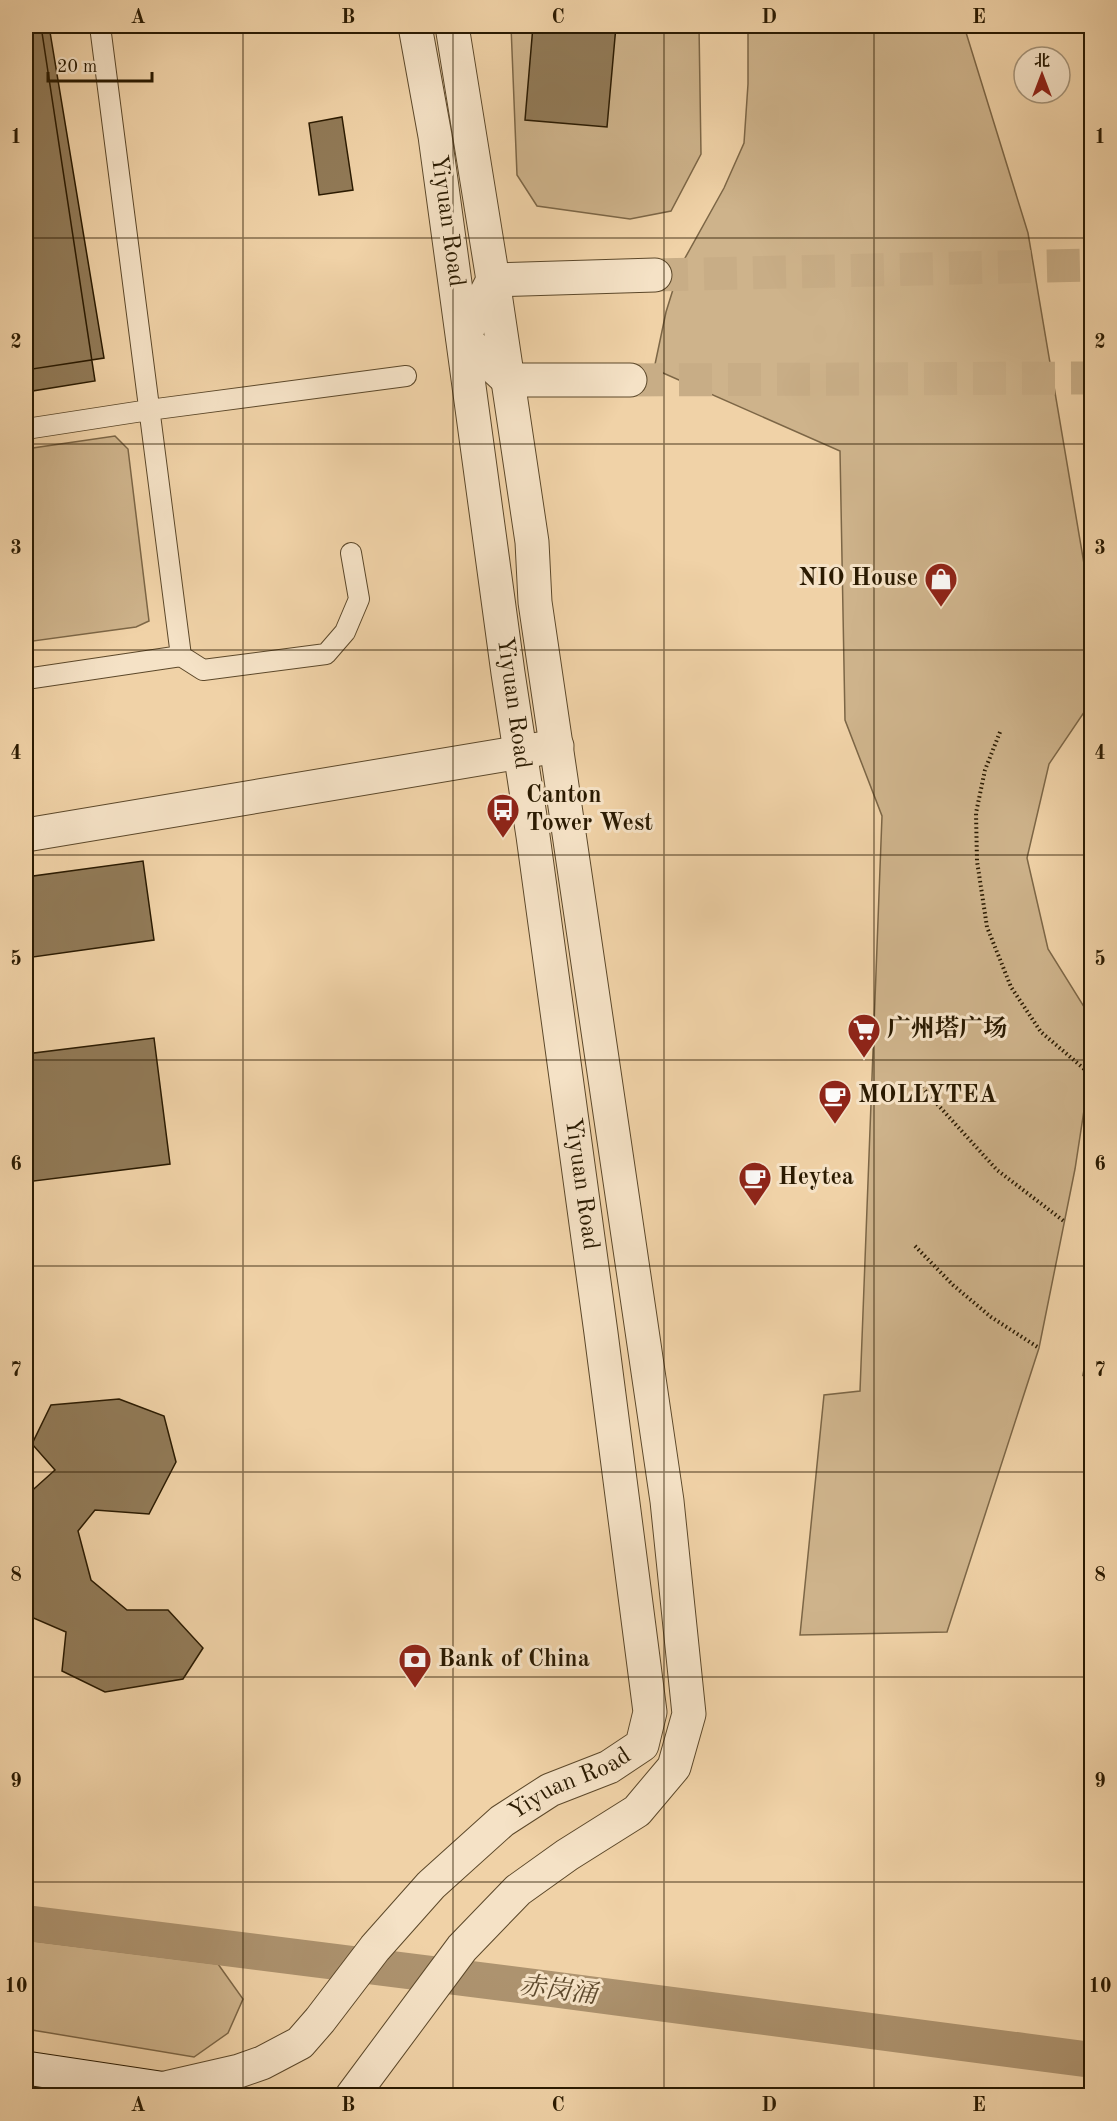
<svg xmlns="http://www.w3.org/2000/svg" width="1117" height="2121" font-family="'Old Standard TT','Noto Serif SC',serif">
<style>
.green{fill:#ceb38b;stroke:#7c6646;stroke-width:1.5}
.water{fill:#ad936f;stroke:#796343;stroke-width:1.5}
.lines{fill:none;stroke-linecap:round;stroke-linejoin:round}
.canal{stroke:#ad936f;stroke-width:36}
.building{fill:#917a57;stroke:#2a1a01;stroke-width:1.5}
.minor-tunnel{stroke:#c8ad86;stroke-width:33;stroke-dasharray:33 16;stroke-linecap:butt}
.service-casing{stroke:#5c482a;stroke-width:22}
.minor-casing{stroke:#5c482a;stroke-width:35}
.tertiary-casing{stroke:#5c482a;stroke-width:35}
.secondary-casing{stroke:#2a1a01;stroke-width:35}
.path{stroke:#2a1a01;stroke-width:4;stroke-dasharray:1.5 3;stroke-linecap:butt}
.service{stroke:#f5e2c6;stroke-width:20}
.minor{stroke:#f5e2c6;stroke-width:33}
.tertiary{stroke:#f5e2c6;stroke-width:33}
.secondary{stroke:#f5e2c6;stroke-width:33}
.grid{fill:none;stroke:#2a1a01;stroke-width:1.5;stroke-opacity:0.55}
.labels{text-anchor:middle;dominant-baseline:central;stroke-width:6;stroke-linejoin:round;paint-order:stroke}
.street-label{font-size:24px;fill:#2a1a01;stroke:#f5e2c6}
.poi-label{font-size:24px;font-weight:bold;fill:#2a1a01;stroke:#f5e2c6;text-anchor:start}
.water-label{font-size:26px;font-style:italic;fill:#5e4a2d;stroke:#f5e2c6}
.neatline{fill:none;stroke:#2a1a01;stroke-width:2}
.grid-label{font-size:20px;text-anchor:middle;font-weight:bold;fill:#2a1a01}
</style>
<rect width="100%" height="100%" fill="#f0d2a7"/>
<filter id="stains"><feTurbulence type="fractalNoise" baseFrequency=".00333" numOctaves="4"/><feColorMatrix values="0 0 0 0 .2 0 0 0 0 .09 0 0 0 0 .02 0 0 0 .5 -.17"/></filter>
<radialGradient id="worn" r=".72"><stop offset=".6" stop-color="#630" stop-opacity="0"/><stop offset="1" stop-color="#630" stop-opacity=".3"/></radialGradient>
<!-- green -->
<path class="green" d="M511,26H699L701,154L671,211L630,219L537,206L517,175Z
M748,26H964L1028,233L1091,605V702L1049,764L1027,858L1048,949L1091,1018L1092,1058L1075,1169L1039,1348L947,1632L800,1635L824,1395L860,1391L882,816L845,720L840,451L654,369L666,312L680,267L724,188L744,143L748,84Z
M115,436L128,449L149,621L136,627L26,642V449Z
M26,1940L218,1964L243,1999L228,2033L194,2057L26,2029Z"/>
<!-- water -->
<path class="water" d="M1091,1332V1370L1083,1375Z"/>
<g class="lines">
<!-- canal -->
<path class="canal" d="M26,1923L551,1989L1092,2060"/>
</g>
<!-- building -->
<path class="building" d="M26,26H41L95,381L26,392Z
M26,26H49L104,358L26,370Z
M533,26H616L607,127L525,120Z
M342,117L353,190L319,195L309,123Z
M143,861L154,940L26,958V877Z
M154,1038L170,1164L26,1182V1054Z
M119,1399L164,1416L176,1462L149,1514L95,1510L78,1531L91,1580L127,1610H168L203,1648L183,1679L105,1692L62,1671L66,1632L29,1616L26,1617V1496L55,1470L32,1444L51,1405Z"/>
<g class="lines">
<!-- minor-tunnel -->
<path class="minor-tunnel" d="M655,275L1092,265
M630,380L1092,378"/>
<!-- service casing -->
<g class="service-casing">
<path id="service" d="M100,26L181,656L203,670L326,654L345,632L359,599L351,553
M26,429L149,410L406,376
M26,679L181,656"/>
</g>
<!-- minor casing -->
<g class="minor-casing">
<path id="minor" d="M630,380H508L463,338L493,280L655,275
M26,835L557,746"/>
</g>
<!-- tertiary casing -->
<g class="tertiary-casing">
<g id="tertiary">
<path id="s1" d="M165,2088L239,2071L262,2063L300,2043L320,2020L375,1948L431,1885L502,1821L550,1790L609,1767L642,1745L650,1712L601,1333L533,836L508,673L435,136L415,26"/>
<path d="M352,2096L462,1948L518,1890L567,1855L637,1811L674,1767L689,1714L667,1501L535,602L532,542L493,280L452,26"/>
</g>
</g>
<!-- secondary casing -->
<g class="secondary-casing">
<path id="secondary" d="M26,2068L213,2096"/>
</g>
<!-- path -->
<path class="path" d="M1000,732L985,770L976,813L977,861L987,927L1011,987L1041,1032L1089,1073
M919,1084L997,1170L1065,1222
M915,1246L953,1285L991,1317L1039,1348"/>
<!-- service -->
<use href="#service" class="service"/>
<!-- minor -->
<use href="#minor" class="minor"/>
<!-- tertiary -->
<use href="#tertiary" class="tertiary"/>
<!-- secondary -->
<use href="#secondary" class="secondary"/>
</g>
<!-- grid -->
<path class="grid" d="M243,26V2096M453,26V2096M664,26V2096M874,26V2096M26,238H1092M26,444H1092M26,650H1092M26,855H1092M26,1060H1092M26,1266H1092M26,1472H1092M26,1677H1092M26,1882H1092"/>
<!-- icons -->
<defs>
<g id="shop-pin" transform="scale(1.725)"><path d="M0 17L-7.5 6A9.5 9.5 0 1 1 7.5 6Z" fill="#8f2418" stroke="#f5e2c6"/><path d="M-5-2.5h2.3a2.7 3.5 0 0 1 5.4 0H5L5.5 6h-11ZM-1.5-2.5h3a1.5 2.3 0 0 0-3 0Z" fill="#fff"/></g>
<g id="bus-pin" transform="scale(1.725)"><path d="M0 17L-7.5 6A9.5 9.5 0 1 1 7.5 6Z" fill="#8f2418" stroke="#f5e2c6"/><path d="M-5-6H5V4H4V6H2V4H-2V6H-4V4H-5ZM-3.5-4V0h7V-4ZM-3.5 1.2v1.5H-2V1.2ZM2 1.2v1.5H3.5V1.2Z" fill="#fff"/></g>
<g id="supermarket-pin" transform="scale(1.725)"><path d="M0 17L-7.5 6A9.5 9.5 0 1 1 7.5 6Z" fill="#8f2418" stroke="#f5e2c6"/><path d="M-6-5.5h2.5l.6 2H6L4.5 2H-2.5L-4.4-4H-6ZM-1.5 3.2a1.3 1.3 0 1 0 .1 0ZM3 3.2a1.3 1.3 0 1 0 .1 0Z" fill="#fff"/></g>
<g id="cafe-pin" transform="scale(1.725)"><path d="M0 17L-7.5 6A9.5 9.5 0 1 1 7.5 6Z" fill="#8f2418" stroke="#f5e2c6"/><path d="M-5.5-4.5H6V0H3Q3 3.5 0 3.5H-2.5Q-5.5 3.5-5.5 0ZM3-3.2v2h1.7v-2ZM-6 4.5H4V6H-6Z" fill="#fff"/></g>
<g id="bank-pin" transform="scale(1.725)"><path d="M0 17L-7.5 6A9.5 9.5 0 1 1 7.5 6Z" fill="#8f2418" stroke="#f5e2c6"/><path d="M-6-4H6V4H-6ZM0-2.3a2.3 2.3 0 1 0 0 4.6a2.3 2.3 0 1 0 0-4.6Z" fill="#fff"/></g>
</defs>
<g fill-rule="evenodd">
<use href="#shop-pin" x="941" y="579"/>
<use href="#bus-pin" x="503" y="810"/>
<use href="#supermarket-pin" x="864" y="1030"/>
<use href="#cafe-pin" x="835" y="1096"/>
<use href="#cafe-pin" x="755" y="1178"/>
<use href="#bank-pin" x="415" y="1660"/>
</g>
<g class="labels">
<!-- street labels -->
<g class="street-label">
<text transform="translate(447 221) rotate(82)">Yiyuan Road</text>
<text transform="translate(513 703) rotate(82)">Yiyuan Road</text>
<text transform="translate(581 1184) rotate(82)">Yiyuan Road</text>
<text stroke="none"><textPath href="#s1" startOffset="522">Yiyuan Road</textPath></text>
</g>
<!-- poi labels -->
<g class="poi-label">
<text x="918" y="579" text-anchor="end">NIO House</text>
<text x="526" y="796">Canton<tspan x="526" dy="28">Tower West</tspan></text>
<text x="887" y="1030">广州塔广场</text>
<text x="858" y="1096">MOLLYTEA</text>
<text x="778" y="1178">Heytea</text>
<text x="438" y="1660">Bank of China</text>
</g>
<!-- water labels -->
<g class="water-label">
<text transform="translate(558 1991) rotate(7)">赤岗涌</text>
</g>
</g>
<!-- margin -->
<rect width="1117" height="2121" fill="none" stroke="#f0d2a7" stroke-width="66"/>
<!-- north arrow -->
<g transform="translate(1042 75)"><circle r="28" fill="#f5e2c6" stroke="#a49277" stroke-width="1.5"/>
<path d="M0-4.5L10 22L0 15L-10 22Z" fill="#8f2418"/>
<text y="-9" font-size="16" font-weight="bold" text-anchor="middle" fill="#2a1a01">北</text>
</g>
<!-- scale -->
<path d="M48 72v9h104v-9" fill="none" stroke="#2a1a01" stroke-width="3"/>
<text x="57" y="72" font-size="18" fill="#2a1a01" stroke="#f5e2c6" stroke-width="4.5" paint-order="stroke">20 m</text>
<rect x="33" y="33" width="1051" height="2055" class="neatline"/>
<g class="grid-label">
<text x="138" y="23">A</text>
<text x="348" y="23">B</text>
<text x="558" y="23">C</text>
<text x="769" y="23">D</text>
<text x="979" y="23">E</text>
<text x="16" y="143">1</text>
<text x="1100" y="143">1</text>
<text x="16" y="348">2</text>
<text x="1100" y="348">2</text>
<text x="16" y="554">3</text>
<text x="1100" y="554">3</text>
<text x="16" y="759">4</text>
<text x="1100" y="759">4</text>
<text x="16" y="965">5</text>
<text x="1100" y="965">5</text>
<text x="16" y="1170">6</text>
<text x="1100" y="1170">6</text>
<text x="16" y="1376">7</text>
<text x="1100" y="1376">7</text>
<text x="16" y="1581">8</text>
<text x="1100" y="1581">8</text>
<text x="16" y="1787">9</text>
<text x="1100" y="1787">9</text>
<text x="16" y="1992">10</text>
<text x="1100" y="1992">10</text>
<text x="138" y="2111">A</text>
<text x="348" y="2111">B</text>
<text x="558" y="2111">C</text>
<text x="769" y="2111">D</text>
<text x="979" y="2111">E</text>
</g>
<rect width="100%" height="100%" filter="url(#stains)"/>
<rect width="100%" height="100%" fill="url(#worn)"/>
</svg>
